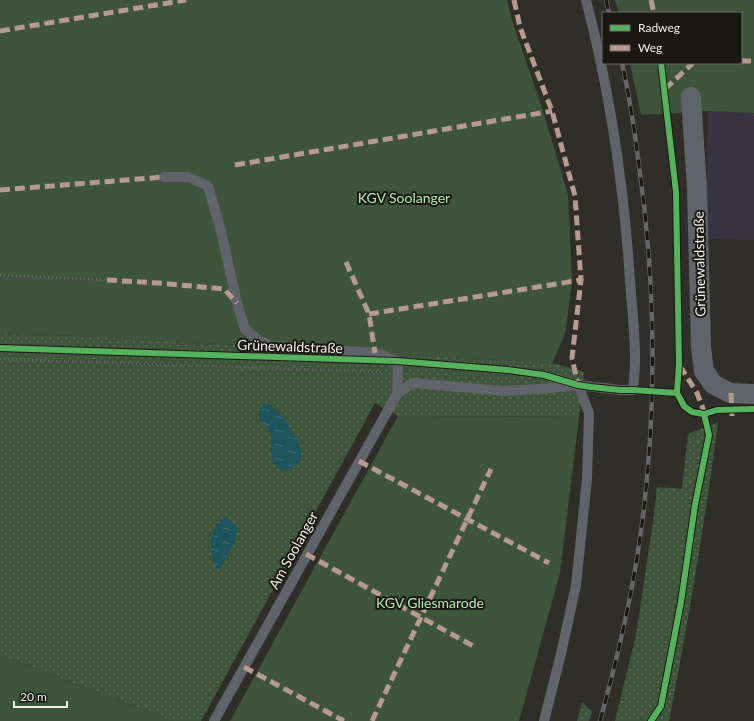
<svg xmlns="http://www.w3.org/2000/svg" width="754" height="721" font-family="Lato,sans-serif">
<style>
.education{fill:#383442}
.grass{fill:url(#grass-dots);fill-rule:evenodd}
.green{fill:#3f553b}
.water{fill:url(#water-ripples)}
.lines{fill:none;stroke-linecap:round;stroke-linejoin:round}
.path{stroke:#6a6c6f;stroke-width:2.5;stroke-dasharray:1 3;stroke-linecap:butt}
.lane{stroke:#60646a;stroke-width:10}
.street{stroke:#60646a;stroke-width:20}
.rail-casing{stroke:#656568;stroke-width:4.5}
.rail{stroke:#191813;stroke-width:3;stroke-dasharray:9;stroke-linecap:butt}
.quiet{stroke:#b69a8f;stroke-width:5;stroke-dasharray:10 5;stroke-linecap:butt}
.cycleway-casing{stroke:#191813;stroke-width:8}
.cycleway{stroke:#56b35d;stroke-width:6}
.labels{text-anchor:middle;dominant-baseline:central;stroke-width:4;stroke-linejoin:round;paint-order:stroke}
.park-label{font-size:14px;fill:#b5e8af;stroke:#191813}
.street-label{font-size:14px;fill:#f2f0e9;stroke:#191813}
</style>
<defs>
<pattern id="grass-dots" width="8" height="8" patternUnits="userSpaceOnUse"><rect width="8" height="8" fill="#3f553b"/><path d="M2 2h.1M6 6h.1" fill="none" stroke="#5b6e57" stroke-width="1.8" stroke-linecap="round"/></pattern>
<pattern id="water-ripples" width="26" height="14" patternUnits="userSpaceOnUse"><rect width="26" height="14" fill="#1e545e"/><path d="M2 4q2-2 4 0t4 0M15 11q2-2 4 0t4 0" fill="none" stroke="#3f6d75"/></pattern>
</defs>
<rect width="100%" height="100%" fill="#302e28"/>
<!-- education -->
<path class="education" d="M708,111L754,113V240L706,239Z"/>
<!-- grass -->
<path class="grass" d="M0,333L101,337L552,363L584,372L579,417L398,416L375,403L201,721H173L0,655ZM263,405H271L285,419L271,454L272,440Z
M718,422C705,523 688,622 669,721H615L636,635L653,522L657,487L682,489L688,434Z
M582,702L592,712L589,721H577Z"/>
<!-- green -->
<path class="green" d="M0,0H507L512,20L543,111L568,195L572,281L565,335L552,363L101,337L0,333Z
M615,0H754V113L708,111L641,115L630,63H741V13H619Z
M398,416L579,417L560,573L519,721H230Z
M0,655L173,721H0Z"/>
<!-- water -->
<path class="water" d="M262,405H271L285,419L298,440L302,459L292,469L283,471C263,458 277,448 270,432C265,419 254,426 262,405Z
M224,517L231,520L237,529L235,541L220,569H216C209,549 207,533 224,517Z"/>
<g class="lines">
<!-- path -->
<path class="path" d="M0,275L107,280
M0,359L382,372"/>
<!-- lane -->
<path class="lane" d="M164,177H188L208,186L221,231L237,303L245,329L258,340L271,346L293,347L375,353L397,361L398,372L397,394L214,721
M397,394L413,383L504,391L541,389L578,385L620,390H633C634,380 635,369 635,359C635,333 632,307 630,281C624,186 610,92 586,0
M544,721L561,654L576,585L587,479L589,413L578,385"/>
<!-- street -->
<path class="street" d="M691,97L697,189L701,347L704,371L713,384L730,393L754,394"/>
<!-- rail casing -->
<g class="rail-casing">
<path id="rail" d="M606,0L609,13
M600,721C615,667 628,613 637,558C658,428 657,288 638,158C634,127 629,94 622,63"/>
</g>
<!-- rail -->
<use href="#rail" class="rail"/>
<!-- quiet -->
<path class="quiet" d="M514,0L520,27L552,111L575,196L581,280L572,358L578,385
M651,0L654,13
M0,31L186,0
M741,61H754
M665,89L693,63
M235,165L552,111
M0,190L164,177
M346,262L369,314L375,353
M107,280L158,283L224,289L237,303
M369,314L581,280
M680,366L697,393L705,414
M731,393L732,416
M359,461L549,563
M306,554L475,647
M244,667L344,721
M372,721L491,469"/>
<!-- cycleway casing -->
<g class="cycleway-casing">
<path id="cycleway" d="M661,63L676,192L679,364L677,393L684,406L692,412L704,414L717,410L754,409
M0,348L397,361L508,370L544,375L578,385L591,387L620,390H633L677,393
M651,721L661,706L681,602L695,505L709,435L704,414"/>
</g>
<!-- cycleway -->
<use href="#cycleway" class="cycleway"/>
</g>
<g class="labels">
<!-- park labels -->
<g class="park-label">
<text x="404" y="197">KGV Soolanger</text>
<text x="430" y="602">KGV Gliesmarode</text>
</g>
<!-- street labels -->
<g class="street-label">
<text transform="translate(699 264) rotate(-91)">Grünewaldstraße</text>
<text transform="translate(290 346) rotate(2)">Grünewaldstraße</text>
<text transform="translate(293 550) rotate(-61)">Am Soolanger</text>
</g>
</g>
<!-- legend -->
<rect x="602" y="12" width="140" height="52" fill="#191813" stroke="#706e69"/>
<rect x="610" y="25" width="20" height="6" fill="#56b35d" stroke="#706e69"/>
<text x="638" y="32" font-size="12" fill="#f2f0e9">Radweg</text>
<rect x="610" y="45" width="20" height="6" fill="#b69a8f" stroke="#706e69"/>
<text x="638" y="52" font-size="12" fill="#f2f0e9">Weg</text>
<!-- scale -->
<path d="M14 701v6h53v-6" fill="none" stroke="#f2f0e9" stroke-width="2"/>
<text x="20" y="701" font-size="12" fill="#f2f0e9" stroke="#191813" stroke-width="3" paint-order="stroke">20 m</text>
</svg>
